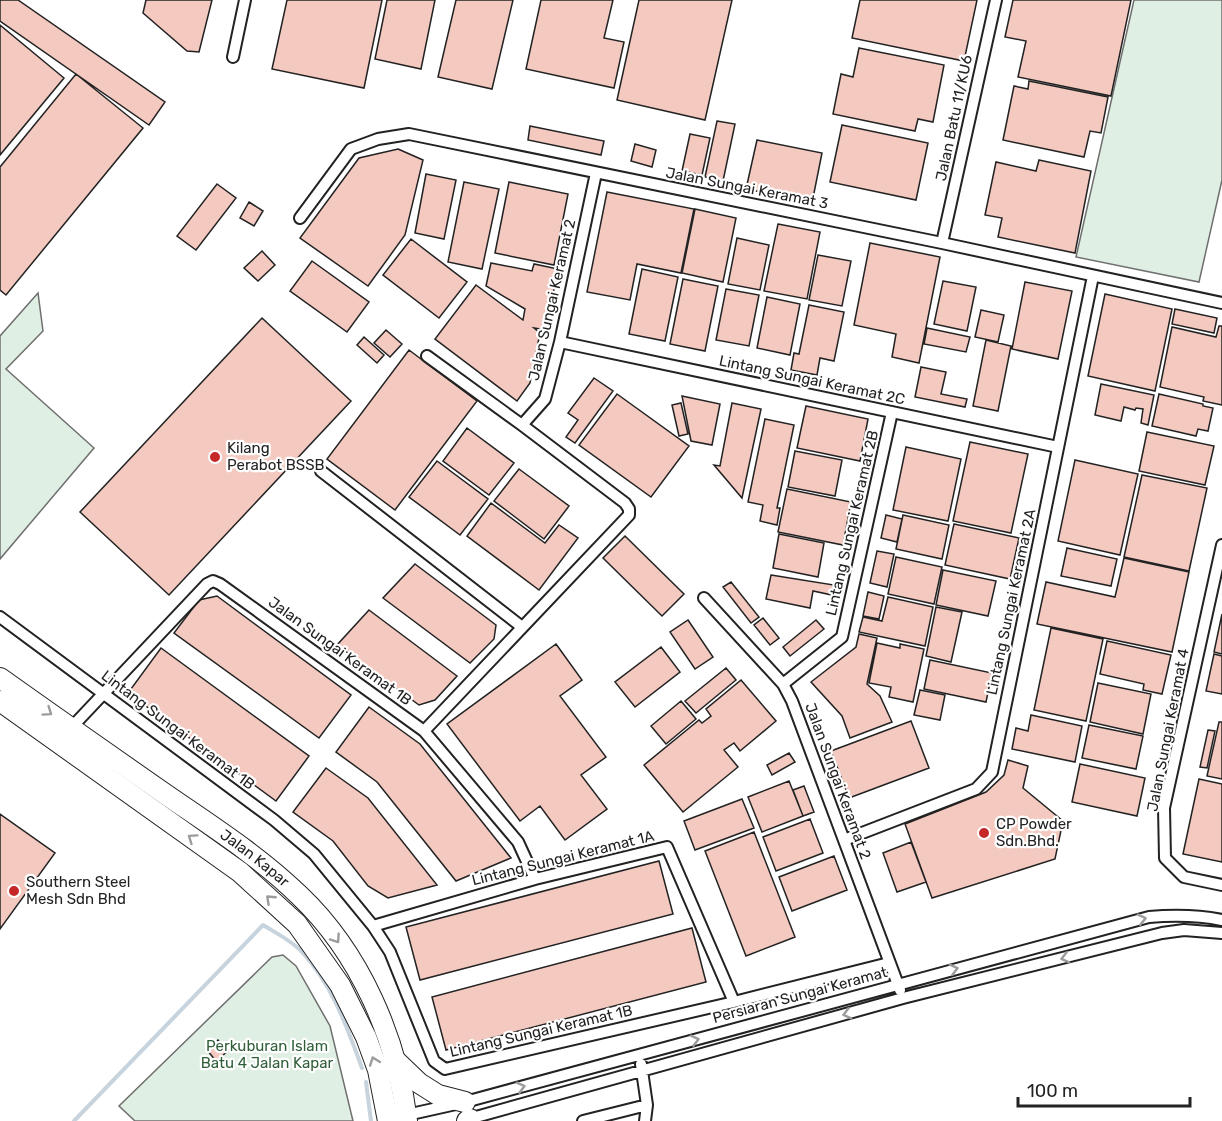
<svg xmlns="http://www.w3.org/2000/svg" width="1222" height="1121" font-family="Rubik,sans-serif">
<style>
.green{fill:#e0efe3;stroke:#6f6f6f;stroke-width:1.5}
.lines{fill:none;stroke-linecap:round;stroke-linejoin:round}
.stream{stroke:#c7d3dd;stroke-width:4}
.building{fill:#f3c9c0;stroke:#222;stroke-width:1.5}
.street-casing{stroke:#222;stroke-width:14}
.highway-casing{stroke:#222;stroke-width:22}
.street{stroke:#fff;stroke-width:10}
.highway{stroke:#fff;stroke-width:20}
.oneway{stroke:#9c9c9c}
.poi-dot{fill:#c62828;stroke:#fff;stroke-width:2}
.labels{text-anchor:middle;dominant-baseline:central;stroke-width:4.5;stroke-linejoin:round;paint-order:stroke}
.street-label{font-size:15px;fill:#222;stroke:#fff}
.poi-label{font-size:15px;fill:#222;stroke:#fff;text-anchor:start}
.park-label{font-size:15px;fill:#2f5e38;stroke:#fff}
</style>
<rect width="100%" height="100%" fill="#fff"/>
<!-- green -->
<path class="green" d="M1134,0H1222V180L1199,282L1076,257Z
M38,293L43,331L6,369L94,448L0,559V336Z
M283,955L296,966L330,1026L353,1121H135L119,1106L272,957Z"/>
<g class="lines">
<!-- stream -->
<path class="stream" d="M366,1082L371,1121
M74,1121L263,925C276,933 292,941 302,952C332,984 347,1027 362,1068"/>
</g>
<!-- building -->
<path class="building" d="M0,0H18L165,102L149,125L0,21Z
M146,0H212L199,52L187,51L143,13Z
M287,0H382L364,88L272,69Z
M387,0H435L421,69L375,59Z
M456,0H513L492,89L438,77Z
M541,0H613L604,38L624,42L614,88L526,69Z
M639,0H732L705,120L617,100Z
M860,0H977L964,61L852,38Z
M1013,0H1131L1111,96L1018,77L1026,41L1005,37Z
M0,25L64,78L0,155Z
M859,48L944,65L933,122L918,119L915,131L833,114L841,74L853,77Z
M76,74L143,128L6,295L0,290V167Z
M1029,81L1108,97L1101,133L1090,131L1084,157L1003,140L1014,86L1028,89Z
M717,121L735,124L723,181L705,177Z
M842,125L928,143L916,200L830,182Z
M530,126L604,141L601,155L528,140Z
M690,134L710,138L702,175L682,171Z
M757,140L822,153L812,203L746,189Z
M635,144L656,150L652,167L631,161Z
M398,149L423,160L405,235L368,286L300,238L359,158Z
M1039,160L1091,171L1075,253L998,237L1002,218L985,215L996,162L1036,171Z
M426,174L456,180L444,239L415,233Z
M464,182L499,189L482,269L448,262Z
M509,182L568,194L554,265L495,253Z
M217,184L236,198L196,250L177,236Z
M607,192L694,209L681,273L637,264L630,300L587,292Z
M249,202L263,211L254,226L240,218Z
M695,209L736,218L723,282L682,273Z
M778,224L820,232L807,299L764,291Z
M737,238L769,245L760,290L728,284Z
M411,239L467,282L439,318L383,275Z
M870,243L940,257L919,363L892,357L896,334L854,325Z
M262,251L275,265L258,281L244,268Z
M818,255L851,261L842,306L809,300Z
M312,261L369,302L347,332L290,291Z
M491,263L532,271L534,264L558,269L546,330L534,328L540,333L530,383L517,401L435,339L476,285L523,320L525,309L486,286Z
M642,269L678,277L665,341L629,334Z
M683,279L718,286L705,351L670,344Z
M943,281L976,287L967,331L934,324Z
M1025,282L1072,291L1058,359L1012,349Z
M726,289L759,295L749,346L716,340Z
M1105,294L1172,309L1155,391L1088,376Z
M767,297L800,304L790,355L757,348Z
M809,305L844,312L834,361L820,358L817,375L791,370L794,353L799,354Z
M1175,309L1217,318L1214,333L1172,324Z
M981,310L1004,315L998,342L975,337Z
M262,318L351,401L169,595L80,512Z
M1219,326H1222V405L1203,401L1204,397L1160,387L1172,327L1216,337Z
M927,328L970,337L966,352L924,344Z
M386,330L402,344L390,357L374,343Z
M364,337L384,355L377,363L357,345Z
M986,340L1011,346L998,411L973,406Z
M409,350L477,401L395,510L327,459Z
M921,367L946,372L941,394L967,399L965,407L915,397Z
M594,378L613,391L575,443L566,437L578,420L568,413Z
M1101,384L1154,395L1148,425L1141,423L1143,409L1136,408L1135,410L1124,407L1121,421L1095,415Z
M617,394L689,446L651,497L579,445Z
M1159,394L1203,404V406L1213,408L1208,431L1198,429L1196,436L1152,426Z
M682,396L720,404L712,445L691,441Z
M681,403L688,434L679,436L672,405Z
M732,403L761,409L742,498L714,465L720,466Z
M806,406L868,419L860,461L797,448Z
M765,419L794,425L777,508H780L777,525L760,521L763,505L748,502Z
M467,428L514,463L489,495L443,461Z
M1147,432L1214,446L1205,485L1139,471Z
M970,442L1028,454L1011,533L953,521Z
M906,447L961,459L948,521L893,510Z
M795,451L842,460L835,496L788,487Z
M1075,460L1138,474L1120,555L1058,541Z
M437,461L488,499L460,535L409,497Z
M519,469L569,506L544,539L494,501Z
M1142,475L1207,488L1189,571L1124,557Z
M787,489L851,502L843,545L778,532Z
M491,503L545,543L559,525L578,538L539,590L467,536Z
M886,515L902,519L897,542L881,538Z
M903,515L949,525L942,559L896,549Z
M954,524L1019,538L1010,579L945,565Z
M779,534L824,543L818,577L773,568Z
M625,536L684,594L662,616L603,558Z
M1067,548L1117,559L1111,586L1061,576Z
M877,551L894,554L887,587L870,583Z
M896,557L942,567L934,604L888,594Z
M1124,558L1189,572L1172,652L1037,624L1046,582L1115,597Z
M415,564L496,625L494,639L470,663L383,598Z
M943,570L996,581L988,616L936,605Z
M771,575L834,585L832,595L813,591L810,608L766,599Z
M731,582L759,617L751,623L723,587Z
M868,592L884,596L879,619L863,616Z
M217,596L351,695L319,738L174,633L199,600Z
M888,597L933,607L925,646L859,632L863,617L882,621Z
M936,607L962,612L951,662L926,656Z
M369,610L457,676L435,700L419,705L337,645Z
M1222,614V654L1214,652Z
M763,618L779,638L770,645L754,625Z
M688,620L713,657L695,669L670,632Z
M816,620L824,629L790,656L783,647Z
M1051,628L1103,639L1086,721L1034,710Z
M859,634L877,638L867,684L880,696L892,722L850,738L842,716L811,682L856,647Z
M1107,641L1171,655L1162,694L1143,690L1144,684L1100,674Z
M877,643L900,648V644L924,649L913,702L889,697L891,687L869,683Z
M556,644L582,680L560,696L606,757L581,775L607,809L565,840L540,806L520,821L447,724Z
M661,647L680,672L635,707L615,682Z
M161,648L309,756L276,801L128,693Z
M1214,654L1222,656V694L1206,691Z
M930,660L992,673L986,702L924,689Z
M726,668L736,680L696,713L685,701Z
M741,680L776,721L740,751L734,743L724,750L738,767L683,812L644,765L699,720L702,723L711,716L706,709Z
M1098,683L1151,694L1143,734L1090,722Z
M920,690L945,695L940,720L914,715Z
M681,701L696,719L666,744L651,726Z
M369,707L420,744L511,858L456,881L377,782L336,752Z
M1031,715L1082,726L1075,762L1012,749L1016,728L1028,731Z
M911,721L929,768L849,798L831,751Z
M1219,722H1222V779L1207,776Z
M1089,725L1143,736L1136,769L1082,758Z
M1208,730L1215,731L1207,768L1200,767Z
M789,753L795,762L772,775L767,765Z
M1008,760L1028,766L1023,788L1063,821L1055,859L932,898L905,824L986,792L1004,775Z
M1080,764L1145,778L1137,816L1072,802Z
M326,768L368,798L437,885L388,898L368,886L333,841L293,812Z
M1199,779L1222,784V862L1183,854Z
M789,781L803,816L762,832L748,797Z
M804,786L814,812L803,816L793,790Z
M742,799L754,828L695,850L684,821Z
M0,814L55,853L0,929Z
M810,819L823,853L776,871L763,837Z
M754,832L795,937L746,956L705,851Z
M911,842L926,882L897,892L883,853Z
M834,856L847,890L792,911L779,877Z
M659,861L673,914L420,980L406,927Z
M692,928L706,982L446,1050L432,997Z
M218,1040L228,1051L216,1061L207,1050Z"/>
<g class="lines">
<!-- street casing -->
<g class="street-casing">
<path id="street" d="M233,57L245,0
M300,218L351,149L378,139L409,134L942,243L1222,303
M942,243L996,0
M560,342L1058,447
M522,425L545,399L560,342L596,173
M321,471L522,627
M1222,545L1164,808L1165,858L1184,877L1222,885
M704,598L783,684L792,701L900,990
M0,617L274,820L314,854L373,926L390,952L434,1061L445,1069L734,1002L889,963
M783,684L842,637L892,412
M71,728L207,584L213,581L220,584L424,731L518,842L535,879
M424,731L629,515V509L625,503L522,425L427,356
M844,840L976,789L992,772L1093,276
M373,926L535,879L667,847L734,1002
M641,1064L647,1105L645,1121
M402,1116L465,1102L1149,917C1174,915 1197,915 1222,920
M465,1120L903,998L1162,933L1184,930L1222,933
M583,1121L647,1105"/>
</g>
<!-- highway casing -->
<g class="highway-casing">
<g id="highway">
<path id="s1" d="M0,678C56,718 112,757 168,796C213,827 260,857 299,895C360,953 397,1038 407,1121"/>
<path d="M0,701L240,872L297,924L340,985L366,1037L378,1070L388,1121"/>
<path d="M396,1061L419,1083L438,1095L465,1102"/>
<path d="M467,1121L470,1119"/>
</g>
</g>
<!-- street -->
<use href="#street" class="street"/>
<!-- highway -->
<use href="#highway" class="highway"/>
</g>
<!-- one-way arrows -->
<defs><path id="oneway-chevron" d="M-2-3.5L2.5 0L-2 3.5" fill="none" stroke-width="1.6" stroke-linecap="round" stroke-linejoin="round" transform="scale(1.5)"/></defs>
<g class="oneway">
<use href="#oneway-chevron" transform="translate(48 712) rotate(35)"/>
<use href="#oneway-chevron" transform="translate(192 838) rotate(-145)"/>
<use href="#oneway-chevron" transform="translate(270 899) rotate(-137)"/>
<use href="#oneway-chevron" transform="translate(1142 919) rotate(-13)"/>
<use href="#oneway-chevron" transform="translate(336 939) rotate(56)"/>
<use href="#oneway-chevron" transform="translate(1065 958) rotate(166)"/>
<use href="#oneway-chevron" transform="translate(954 969) rotate(-15)"/>
<use href="#oneway-chevron" transform="translate(847 1014) rotate(165)"/>
<use href="#oneway-chevron" transform="translate(695 1040) rotate(-15)"/>
<use href="#oneway-chevron" transform="translate(374 1061) rotate(-110)"/>
<use href="#oneway-chevron" transform="translate(521 1087) rotate(-15)"/>
</g>
<!-- markers -->
<g class="poi-dot">
<circle cx="215" cy="457" r="6"/>
<circle cx="984" cy="833" r="6"/>
<circle cx="14" cy="891" r="6"/>
</g>
<g class="labels">
<!-- street labels -->
<g class="street-label">
<text transform="translate(954 118) rotate(-78)">Jalan Batu 11/KU6</text>
<text transform="translate(747 188) rotate(11)">Jalan Sungai Keramat 3</text>
<text transform="translate(552 300) rotate(-77)">Jalan Sungai Keramat 2</text>
<text transform="translate(812 380) rotate(12)">Lintang Sungai Keramat 2C</text>
<text transform="translate(852 523) rotate(-77)">Lintang Sungai Keramat 2B</text>
<text transform="translate(1011 602) rotate(-78)">Lintang Sungai Keramat 2A</text>
<text transform="translate(340 651) rotate(36)">Jalan Sungai Keramat 1B</text>
<text transform="translate(178 730) rotate(37)">Lintang Sungai Keramat 1B</text>
<text transform="translate(1168 730) rotate(-79)">Jalan Sungai Keramat 4</text>
<text transform="translate(838 781) rotate(70)">Jalan Sungai Keramat 2</text>
<text transform="translate(563 858) rotate(-14)">Lintang Sungai Keramat 1A</text>
<text stroke="none"><textPath href="#s1" startOffset="312">Jalan Kapar</textPath></text>
<text transform="translate(800 995) rotate(-15)">Persiaran Sungai Keramat</text>
<text transform="translate(541 1031) rotate(-13)">Lintang Sungai Keramat 1B</text>
</g>
<!-- poi labels -->
<g class="poi-label">
<text x="227" y="448">Kilang<tspan x="227" dy="17">Perabot BSSB</tspan></text>
<text x="996" y="824">CP Powder<tspan x="996" dy="17">Sdn.Bhd.</tspan></text>
<text x="26" y="882">Southern Steel<tspan x="26" dy="17">Mesh Sdn Bhd</tspan></text>
</g>
<!-- park labels -->
<g class="park-label">
<text x="267" y="1046">Perkuburan Islam<tspan x="267" dy="17">Batu 4 Jalan Kapar</tspan></text>
</g>
</g>
<!-- scale -->
<path d="M1018 1097v9h172v-9" fill="none" stroke="#222222" stroke-width="3"/>
<text x="1027" y="1097" font-size="18" fill="#222222" stroke="#ffffff" stroke-width="4.5" paint-order="stroke">100 m</text>
</svg>
